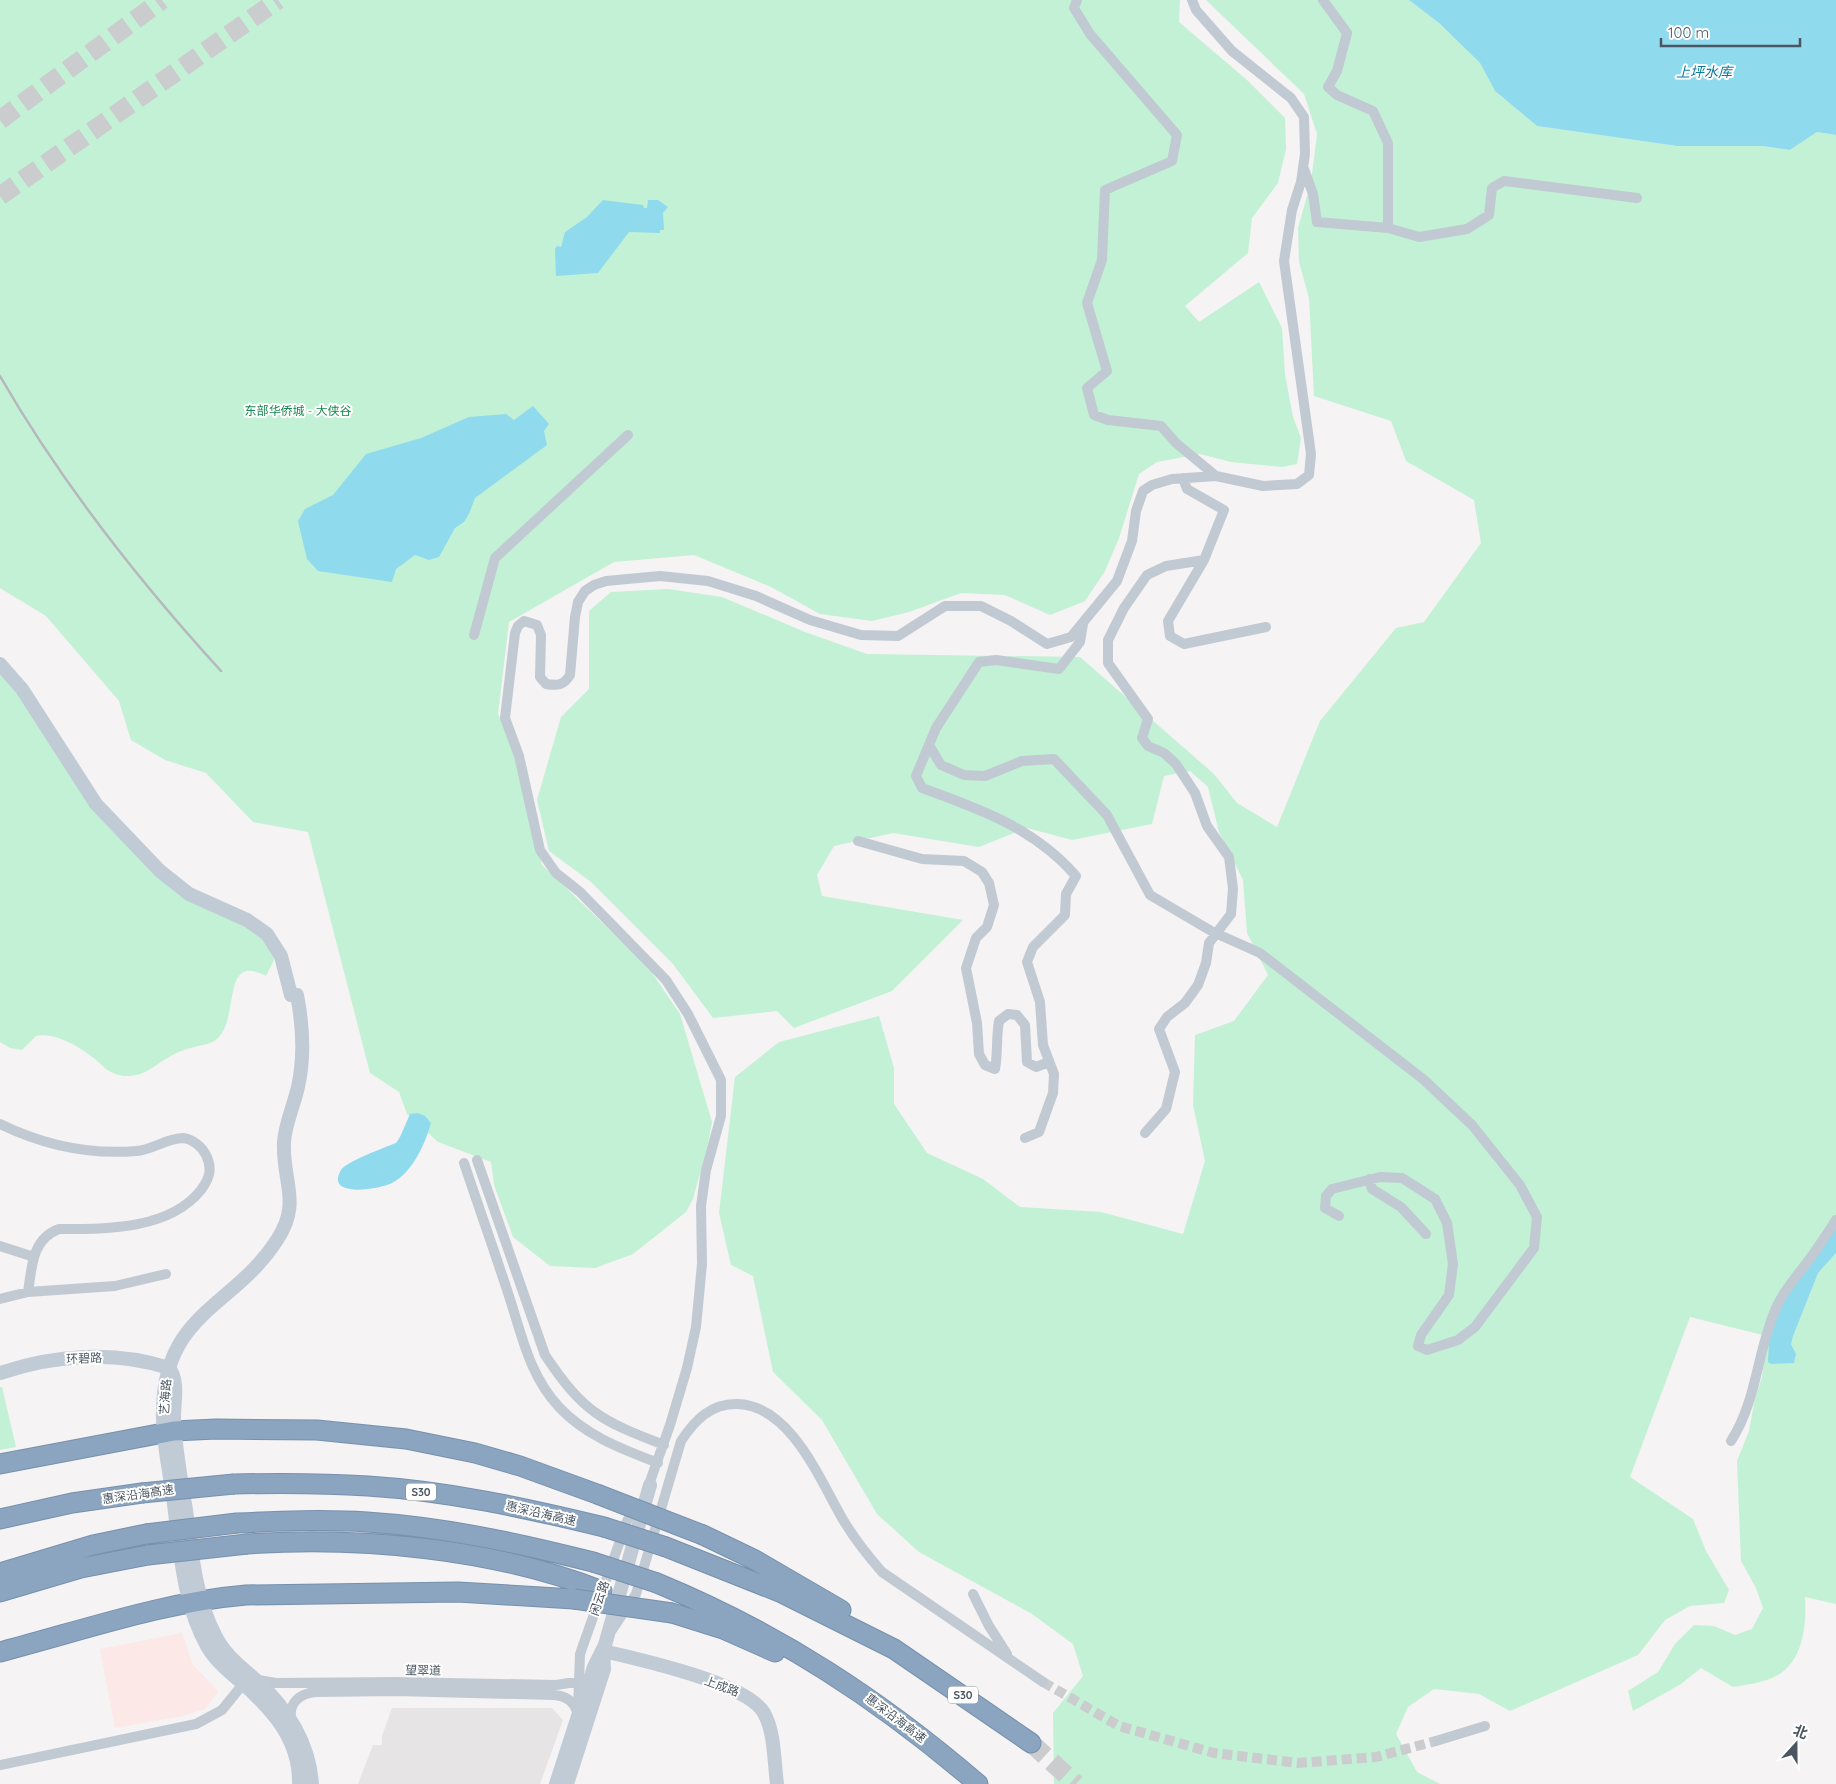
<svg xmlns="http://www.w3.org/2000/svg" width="1836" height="1784" font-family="Quicksand,'Noto Sans SC',sans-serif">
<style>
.education{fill:#e6e4e5}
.medical{fill:#fce8e6}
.green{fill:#c3f1d5}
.water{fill:#90daee}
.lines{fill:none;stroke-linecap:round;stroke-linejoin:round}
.street-tunnel{stroke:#caccce;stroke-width:10;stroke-dasharray:10 5;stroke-linecap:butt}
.highway-tunnel{stroke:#caccce;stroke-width:19;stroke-dasharray:19 9;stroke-linecap:butt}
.highway-casing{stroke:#7690ad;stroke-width:21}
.street{stroke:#c1cad2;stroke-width:10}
.secondary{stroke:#c1cbd6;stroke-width:14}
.highway{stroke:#8ba5c1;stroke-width:19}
.rail{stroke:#b5b8bd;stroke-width:2.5}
.highway-bridge-casing{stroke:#7690ad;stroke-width:21;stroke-linecap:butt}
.highway-bridge{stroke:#8ba5c1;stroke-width:19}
.labels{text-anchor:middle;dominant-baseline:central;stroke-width:4;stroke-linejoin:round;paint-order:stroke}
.shield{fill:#fff;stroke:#808990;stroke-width:1}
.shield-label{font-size:11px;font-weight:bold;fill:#4a5661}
.park-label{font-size:12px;fill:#17864f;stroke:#fff}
.street-label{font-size:12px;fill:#4a5661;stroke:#fff}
.water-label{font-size:14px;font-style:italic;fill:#0c7c9b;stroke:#fff}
</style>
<rect width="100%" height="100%" fill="#f5f3f3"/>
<!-- education -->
<path class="education" d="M392,1708H552L563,1720L540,1784H358L373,1745H382V1736Z"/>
<!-- medical -->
<path class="medical" d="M182,1633L193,1665L218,1691L205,1709L183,1716L115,1728L100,1649Z"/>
<!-- green -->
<path class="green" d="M0,0H1180L1179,22L1247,80L1285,118L1286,149L1278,183L1252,218L1248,253L1185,306L1199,322L1259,282L1282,328L1285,374L1293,417L1301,438L1297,464L1282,467L1231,462L1200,454L1157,462L1139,474L1119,538L1105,571L1085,601L1050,615L1005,595L961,593L909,612L872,621L820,614L771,587L694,555L614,562L509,622L498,714L509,736L542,865L646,964L680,1014L712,1122L708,1144L693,1199L686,1212L633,1254L595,1268L550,1266L513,1237L494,1185L491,1162L438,1142L407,1114L399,1092L370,1073L308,832L253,822L206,773L165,760L131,740L119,701L46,616L0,588Z
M1206,0H1409L1439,23L1480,63L1495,91L1537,126L1677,146H1762L1790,150L1817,132L1836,135V1604L1805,1597C1807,1626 1803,1665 1772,1678C1760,1683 1745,1685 1733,1687L1701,1668L1681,1684L1633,1711L1628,1691L1658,1672L1675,1644L1694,1625L1714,1626L1735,1635L1752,1629L1763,1608L1756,1588L1741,1561L1737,1461L1749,1431L1755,1398L1762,1377L1767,1336L1690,1317L1630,1477L1693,1519L1706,1551L1729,1590L1724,1603L1690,1606L1665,1620L1638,1655L1510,1711L1479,1694L1434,1689L1408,1707L1396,1734L1417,1772L1440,1784H1054L1053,1713L1083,1676L1073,1644L1032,1614L919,1552L877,1514L822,1420L773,1372L753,1276L731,1265L719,1213L735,1077L779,1042L879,1016L894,1068V1104L927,1153L983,1179L1020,1207L1101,1212L1183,1234L1205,1161L1193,1105L1195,1035L1234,1021L1268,975L1247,933L1243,880L1219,832L1208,787L1190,771L1164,776L1152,824L1072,840L1027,828L979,847L893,833L834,846L817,875L822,896L963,920L892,991L794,1028L777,1011L713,1018L673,964L591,882L549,851L537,800L561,717L589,689V611L611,592L668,589L722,597L805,632L867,654L1080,657L1214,774L1237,803L1277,827L1320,721L1396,628L1424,622L1481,543L1474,500L1406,461L1391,421L1314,396L1309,298L1299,262L1298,228L1311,182L1317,134L1304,94Z
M0,671L10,680L88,801L166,883L248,928L265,941L276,956L266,976C215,949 246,1035 207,1044C194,1047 183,1049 171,1056C154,1065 145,1077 124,1076C111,1075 104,1067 95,1059C80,1047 55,1032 36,1036L22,1050L10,1048L0,1042Z
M0,1387H2L16,1447L0,1450Z"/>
<!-- water -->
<path class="water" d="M1409,0H1836V135L1817,132L1790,150L1762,146H1677L1537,126L1495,91L1480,63L1439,23Z
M603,200L643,205L644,208H647L648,200H658L668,207L663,213L664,230H660V233L629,232L598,273L556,276L555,249L557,246L561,247L565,232L587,217Z
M533,406L549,424L544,431L547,445L475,498L469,514L464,522L455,528L439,557L429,560L415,555L396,569L392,582L318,571L307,559L298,521L305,509L333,495L366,454L421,438L469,417L506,414L514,420Z
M418,1113L425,1116L431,1123C425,1144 413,1172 392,1183C381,1189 324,1199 341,1170C345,1162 386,1147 396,1143L400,1137L410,1114Z
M1836,1226V1253L1818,1273L1793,1336L1791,1344L1796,1354L1794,1363L1771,1364L1768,1362L1769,1340L1774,1316Z"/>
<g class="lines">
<!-- street-tunnel -->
<path class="street-tunnel" d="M1043,1682L1119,1726L1214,1753L1298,1763L1376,1757L1436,1741"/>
<!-- highway-tunnel -->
<path class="highway-tunnel" d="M0,120L162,0
M0,196L278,0
M1031,1743L1076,1784"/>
<!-- highway casing -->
<g class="highway-casing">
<path id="highway" d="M0,1464L174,1431L216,1429L317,1430L406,1439L475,1453L520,1466L597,1494
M234,1484C279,1483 323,1483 368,1486C447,1491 526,1508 604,1527
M0,1519L72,1503L142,1493
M237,1523C280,1521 324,1519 367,1522C444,1527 518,1543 593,1562
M703,1535L755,1560L841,1610
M247,1544C361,1536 495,1549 602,1591
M666,1547L782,1593L894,1649L1031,1743
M0,1573L93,1545L146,1534
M657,1583C778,1633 879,1699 978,1784
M0,1592L81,1568L148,1555
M672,1613L723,1629L775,1652
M0,1652C81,1631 163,1602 246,1595L458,1592L574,1599"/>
</g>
<!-- street -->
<path class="street" d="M1077,0L1074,8L1090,34L1177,135L1172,161L1105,190L1102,260L1087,303L1107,371L1087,388L1094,415L1108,420L1161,426L1176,443L1216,476
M1323,0L1347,33L1337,71L1328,87L1337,95L1373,111L1388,143V228L1419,237L1467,229L1489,215L1492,188L1504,181L1637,198
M1304,169L1313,194L1317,222L1388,228
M1204,560L1168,621L1170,636L1184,644L1266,627
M474,635L495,558L628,435
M929,745L941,765L964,775L985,776L1022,761L1054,759L1107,815L1150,895L1213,932L1260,953L1423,1079L1472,1125L1520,1185L1537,1217L1534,1248L1475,1327L1458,1340L1427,1350L1418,1346L1421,1335L1449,1295L1453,1264L1447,1223L1435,1199L1402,1178L1380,1177L1332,1189L1326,1196L1325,1208L1339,1216
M858,841L922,859L964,861L982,872L989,883L994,905L987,927L976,938L966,968L977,1023L979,1054L985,1065L995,1069C998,1053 996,1038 999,1021L1008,1014L1017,1015L1025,1025L1027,1062L1036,1067L1049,1062
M0,1124C43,1145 88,1155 136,1151C152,1150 167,1138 183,1138C193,1139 202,1147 206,1155C213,1169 209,1179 201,1190C169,1230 106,1229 59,1229C32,1239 32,1266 28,1292
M1145,1133L1166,1109L1175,1072L1159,1029L1167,1017L1185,1003L1198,985L1206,963L1209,943L1231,914L1233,889L1229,857L1207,826L1195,793L1176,764L1164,753L1148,746L1142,738L1148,719L1108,663V640L1124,608L1147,575L1166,566L1204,560L1224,510L1187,489L1183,478
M1025,1138L1039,1132L1053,1093L1054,1074L1043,1045L1040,1002L1027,962L1033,947L1065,915L1066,894L1076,876C1034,828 980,809 922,788L916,776L936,728L979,662L996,660L1059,669L1080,642L1083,624
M477,1160L545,1355C583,1412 601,1421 664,1445
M464,1163C478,1205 493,1247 507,1290C521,1331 528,1374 559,1407C586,1436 622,1449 658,1463
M1369,1179L1372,1189L1401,1207L1426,1234
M0,1246L34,1257
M0,1299L28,1292L115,1286L166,1274
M1731,1441C1757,1401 1757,1351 1776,1308C1783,1291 1797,1276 1808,1261C1818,1248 1827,1234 1836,1220
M647,1490L670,1425L687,1368L696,1327L702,1264L701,1206L706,1170L721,1116V1080L688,1014L666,980L580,892L556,873L540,850L519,756L505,718L515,633L518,626L524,621L537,625L541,635L540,677L546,684C558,686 564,685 570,675L575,617L578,602L585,591L594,585L606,581L660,576L708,581L756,596L810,620L861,635L898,636L945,606H981L1011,621L1047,644L1071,637L1117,581L1132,541L1136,511L1143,491L1152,485L1172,479L1216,476L1263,486L1297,484L1309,475L1311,454L1284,261L1292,210L1301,182L1305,154L1304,117L1291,98L1232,51L1196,10L1192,0
M973,1594L989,1626L1007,1654
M612,1630L636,1594L681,1441C695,1420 711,1403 738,1404C792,1406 821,1483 845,1523C856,1541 868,1556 882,1572L1043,1682
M258,1680L276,1683L396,1682L556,1685L582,1681
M578,1708L580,1654L627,1521L636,1506
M291,1718C289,1702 300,1694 315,1692L396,1691L554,1695C565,1696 574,1701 577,1712
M1436,1741L1485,1726
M0,1765L196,1724L222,1710L243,1684"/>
<!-- secondary -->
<path class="secondary" d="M0,664L22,689L96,804L160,871L189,894L247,920L267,934L281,956L291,995H297C303,1026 305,1056 298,1087C294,1105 285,1124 284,1142C282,1182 302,1202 277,1240C234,1307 165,1312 163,1409C162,1438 169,1468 173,1497C180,1546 182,1602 207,1646C215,1660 228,1671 240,1681C272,1709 300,1739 299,1784
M169,1368C180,1381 173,1407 174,1423C176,1452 181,1481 186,1510C192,1553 195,1596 215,1635C224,1654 240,1666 256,1680C287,1708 309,1741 312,1784
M0,1373C54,1355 114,1350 169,1368
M603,1651C638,1659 747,1683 764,1713C775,1733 774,1762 777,1784
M556,1784L594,1667L605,1645L650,1485
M567,1784L604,1669L603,1652"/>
<!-- highway -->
<use href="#highway" class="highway"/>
<!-- rail -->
<path class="rail" d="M0,376C61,482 138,580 221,671"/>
<!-- highway-bridge casing -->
<g class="highway-bridge-casing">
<path id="highway-bridge" d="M142,1493L234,1484
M597,1494L703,1535
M604,1527L666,1547
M146,1534L237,1523
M148,1555L247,1544
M593,1562L657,1583
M574,1599L672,1613"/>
</g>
<!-- highway-bridge -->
<use href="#highway-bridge" class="highway-bridge"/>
</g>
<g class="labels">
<!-- shield labels -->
<g class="shield">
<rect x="406" y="1483.5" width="30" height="17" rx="4"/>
<rect x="948" y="1686.5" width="30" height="17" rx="4"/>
</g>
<g class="shield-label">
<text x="421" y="1492">S30</text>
<text x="963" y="1695">S30</text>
</g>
<!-- park labels -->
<g class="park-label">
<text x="298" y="410">东部华侨城 - 大侠谷</text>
</g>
<!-- street labels -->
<g class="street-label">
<text transform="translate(84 1358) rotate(-2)">环碧路</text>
<text transform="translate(165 1397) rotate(-86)">艺海路</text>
<text transform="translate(138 1494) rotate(-8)">惠深沿海高速</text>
<text transform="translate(541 1513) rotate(13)">惠深沿海高速</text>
<text transform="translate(599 1598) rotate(-71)">闲云路</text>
<text transform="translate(423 1670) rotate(1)">望翠道</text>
<text transform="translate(722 1686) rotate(20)">上成路</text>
<text transform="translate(896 1718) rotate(37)">惠深沿海高速</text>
</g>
<!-- water labels -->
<g class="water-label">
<text x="1704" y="72">上坪水库</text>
</g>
</g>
<!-- north arrow -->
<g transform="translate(1796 1744) rotate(21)" stroke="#ffffff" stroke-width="4" paint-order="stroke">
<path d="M0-4L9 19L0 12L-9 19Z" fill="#4a5661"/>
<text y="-8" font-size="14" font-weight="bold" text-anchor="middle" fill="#4a5661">北</text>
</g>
<!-- scale -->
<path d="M1661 38v8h139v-8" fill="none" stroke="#4a5661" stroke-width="2.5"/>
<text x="1668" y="38" font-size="15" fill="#4a5661" stroke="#ffffff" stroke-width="4" paint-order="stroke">100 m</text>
</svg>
